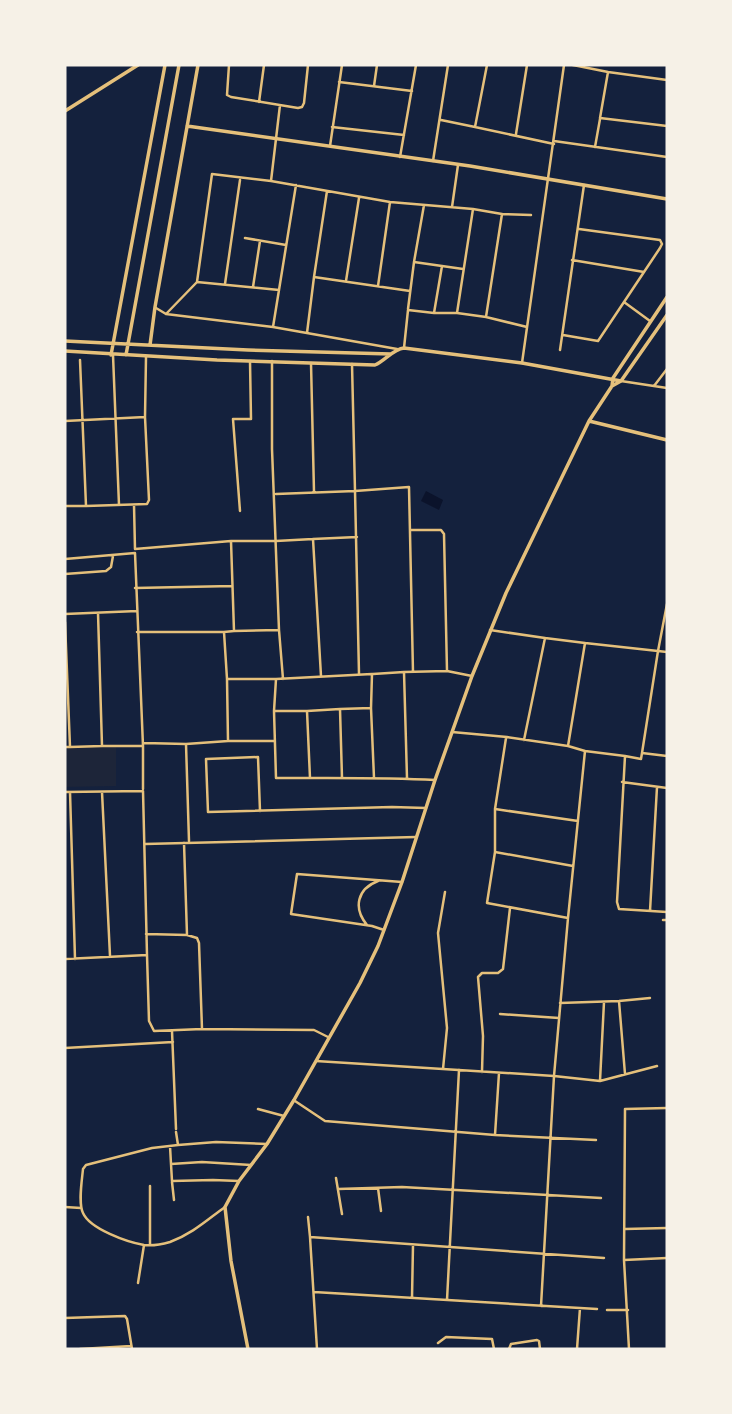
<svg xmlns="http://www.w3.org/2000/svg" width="732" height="1414" font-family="Barlow,sans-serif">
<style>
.green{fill:#1d2539}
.water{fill:#0b132b}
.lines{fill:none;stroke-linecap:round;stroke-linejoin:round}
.minor{stroke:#e5c07b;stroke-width:2.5}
.tertiary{stroke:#e5c07b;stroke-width:3.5}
</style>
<rect width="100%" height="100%" fill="#14213d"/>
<!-- green -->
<path class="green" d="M116,745V786L65,787V746Z"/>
<!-- water -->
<path class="water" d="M426,491L443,500L439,510L421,501Z"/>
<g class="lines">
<!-- minor -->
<path class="minor" d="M229,65L227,95L231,97L298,108L302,107L304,103L308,65
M487,65L475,127L554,144
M573,65L608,72L600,118L667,126
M608,72L667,80
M339,82L412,91
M374,86L377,65
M259,102L264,65
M441,120L475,127
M332,127L404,135
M516,134L527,65
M554,141L667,157
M330,146L342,65
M595,147L600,119
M400,157L416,65
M433,161L448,65
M271,181L280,105
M452,207L458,165
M579,229L660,240L662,244L660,248L644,272
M245,238L286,245
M414,262L424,205
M442,266L463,269
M314,277L327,191
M346,281L359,198
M197,282L279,290
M225,284L240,180
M378,286L390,202
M253,287L260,241
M624,302L650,321
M156,308L166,314L273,327L397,349
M408,309L414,262L442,266L434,313
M457,313L473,209
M166,314L197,282L212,174L271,181L390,202L473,209L502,214
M486,317L502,214L531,215
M273,327L296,185
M307,333L314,277L410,291
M563,335L598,341L644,272L572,260
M404,348L408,310L434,313H457L486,317L527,327
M560,350L584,185
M113,355L119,505
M80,360L86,506L147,504L149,500L145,417L146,357
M272,361V449L279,630L283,679
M311,363L314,492
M522,363L564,65
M352,364L355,491L409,487L413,672
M621,381L667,388
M654,386L667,369
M65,421L145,417
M276,494L355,491L359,674
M134,505L135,549L231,541L234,631L224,632L227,679H276
M65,506H86
M240,511L233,419H251L250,361
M231,541H276L313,539
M65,559L135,553L143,746
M65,574L106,571L111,567L113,556
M135,588L232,586
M667,604L658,651L642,753L667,756
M98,613L102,746H143V789
M65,614L137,611
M65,622L70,747H65
M490,630L545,638
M234,631L279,630
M137,632H224
M447,671L472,676
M404,672L447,671L444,534L441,530H411
M373,674L404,672L407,778
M321,676L313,539L357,537
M227,679L228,741
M340,709L371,708L374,778
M274,711L276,679L372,674L371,708
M307,711L340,709L342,778
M452,732L507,737L568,746L585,643L667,652
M506,738L495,809V852L487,903L568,918
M524,740L545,638L585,643
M144,743L186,744
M568,746L585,751
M70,747L102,746
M625,756L641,759L642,753
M310,778L307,711H274L276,778C329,778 382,777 435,780
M622,782L667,788
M65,792L143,791L147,955
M70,792L75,959
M102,792L110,956
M495,809L578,821
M260,811L258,757L206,759L208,812L392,807L426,808
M189,841L186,744L228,741H275
M184,843L187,935
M145,844L416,837
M495,852L573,866
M650,911L657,787
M663,920H667
M367,925C353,908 357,889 378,881
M384,930L372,926L291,914L297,874L402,882
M146,934L187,935L197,938L199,943L202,1029
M65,959L147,955L149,1021L154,1031L202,1029L314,1030L328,1037
M619,1001L625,1074
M560,1003L619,1001L650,998
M500,1014L559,1018
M172,1031L176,1129
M65,1048L173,1042
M316,1061L554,1076L600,1081L657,1066
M443,1069L447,1028L438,933L445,892
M482,1072L483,1036L478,977L482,973H498L503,969L510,908
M600,1081L604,1002
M295,1101L325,1121L495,1135L596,1140
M667,1108L625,1109L624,1260L667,1258
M258,1109L284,1116
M176,1132L178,1145
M495,1135L499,1073
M170,1146L171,1164
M336,1178L342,1214
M239,1181L213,1180L172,1181L171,1164L202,1162L251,1165
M172,1182L174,1200
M378,1188L381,1211
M338,1189L402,1187L601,1198
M65,1207L81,1208
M225,1207C207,1220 192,1234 170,1242C163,1244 152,1246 144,1245C127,1242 90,1229 83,1213C78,1203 82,1180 83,1169L86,1165L152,1148L178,1145L216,1142L267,1144
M308,1217L310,1237
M625,1229L667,1228
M150,1245V1186
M624,1260L629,1349
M138,1283L144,1245
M314,1292L597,1309
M412,1298L413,1245
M447,1300L459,1070
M541,1306L554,1076L568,918L585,751L625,756L617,902L619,909L667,912
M607,1310H628
M65,1318L125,1316L127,1319L132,1349
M438,1343L446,1337L492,1339L494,1349
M80,1349L131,1346
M317,1349L310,1237L604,1258
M509,1349L511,1344L537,1340L539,1341L540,1349
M577,1349L580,1308"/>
<!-- tertiary -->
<path class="tertiary" d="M65,111L138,65
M187,126L470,166L667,199
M65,341L248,350L391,354
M150,345L155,307L198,65
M65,351L217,360L375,365C385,361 393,349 404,348L522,363L621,381
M111,355L165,65
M126,355L179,65
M612,386L613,378L667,297
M589,421L667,440
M248,1349L231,1261L225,1207L239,1181L267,1144L294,1100L360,983L378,946L402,882L435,780L472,676L506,593L589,421L612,386L621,381L667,315"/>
</g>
<!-- border -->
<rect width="732" height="1414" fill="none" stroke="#f6f1e7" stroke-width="133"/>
</svg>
